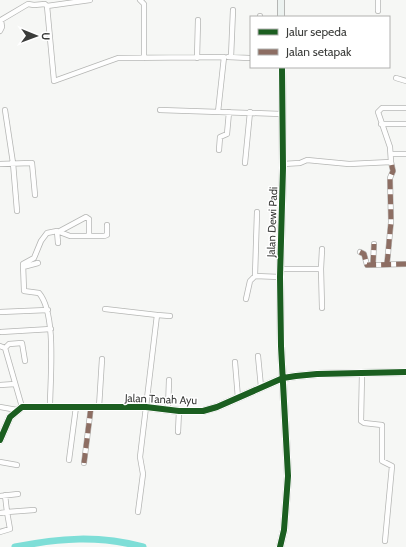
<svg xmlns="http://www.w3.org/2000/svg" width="406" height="547" font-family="Cabin,sans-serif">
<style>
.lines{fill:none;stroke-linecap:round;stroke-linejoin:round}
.river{stroke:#7eded7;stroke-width:7}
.street-casing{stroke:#b5b6b4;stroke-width:6}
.secondary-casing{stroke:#b5b6b4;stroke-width:8}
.street{stroke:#fefefe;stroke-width:4.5}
.secondary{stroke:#ecf2f0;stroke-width:6}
.quiet{stroke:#8d6e63;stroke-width:5;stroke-dasharray:10 5;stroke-linecap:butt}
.cycleway-casing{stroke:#fff;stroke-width:8}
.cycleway{stroke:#1b5e20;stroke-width:6}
.labels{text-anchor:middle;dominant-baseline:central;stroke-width:3;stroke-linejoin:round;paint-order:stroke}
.street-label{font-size:11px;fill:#3b3c3a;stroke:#fff}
</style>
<rect width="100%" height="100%" fill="#f6f7f5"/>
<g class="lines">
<!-- river -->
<path class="river" d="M15,547C59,538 99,535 143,547"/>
<!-- street casing -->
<g class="street-casing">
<path id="street" d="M140,0L144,4V58
M378,0V11
M47,6L54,81L118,58L224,57L218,112
M260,16V17
M0,31L2,27L1,20L28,4L34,5L45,4L47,6L90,0
M228,57L249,58
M231,57L233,10
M197,58L198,20
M396,78L406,81
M5,110L13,163L17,211
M160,110L281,114
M381,124H406
M219,150L220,137L227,134L229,112
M392,154H406
M245,163L250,112
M0,164L32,163L35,195
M283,164L300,163L307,160L349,164L391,162L390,147L378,112L382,108H406
M257,212L255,276L280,277
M57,231L58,243
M60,231L86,217L89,219V236
M360,252L364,254L367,265L406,264
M387,264L391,222L390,178L393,171L391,162
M373,265L374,244
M23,267L38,263
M281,269H321L322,249
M321,269L322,308
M246,299L250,281L255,276
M105,309L157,315L140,457L143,474L138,512
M0,312L48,310
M157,315L170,316
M1,332L51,329
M0,346L5,348L22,407
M5,348L9,344L22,343L25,361
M258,356L261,387
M235,362L238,398
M362,373L361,421L364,423L382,425V461L392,466L385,541
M0,385L15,384
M0,407L17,410
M50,407C50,379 57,314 39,293L24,291L23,264L34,258L41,241L47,233L57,231L70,236H104L107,235V225
M99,407L102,359
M168,409L169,380
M178,432L179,411
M69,460L76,407
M0,462L17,465
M84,463L91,407
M0,496L18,494
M0,513L7,512L5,495
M0,532L10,529L7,512L34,510"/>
</g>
<!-- secondary casing -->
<g class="secondary-casing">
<path id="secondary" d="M281,17V0
M0,440L10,417L22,407H146L179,411H203L217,407L283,378L296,376L317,374L406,372
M280,547L284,530L288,476L281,346L280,277L283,168L282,67"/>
</g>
<!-- street -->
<use href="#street" class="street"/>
<!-- secondary -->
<use href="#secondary" class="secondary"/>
<!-- quiet -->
<path class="quiet" d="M360,252L364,254L367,265L406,264
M387,264L391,222L390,178L393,171L391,162
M373,265L374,244
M84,463L91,407"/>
<!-- cycleway casing -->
<g class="cycleway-casing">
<path id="cycleway" d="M0,440L10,417L22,407H146L179,411H203L217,407L283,378L296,376L317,374L406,372
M280,547L284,530L288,476L281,346L280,277L283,168L282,67"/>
</g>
<!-- cycleway -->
<use href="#cycleway" class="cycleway"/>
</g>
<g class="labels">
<!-- street labels -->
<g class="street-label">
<text transform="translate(272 222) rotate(-88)">Jalan Dewi Padi</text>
<text transform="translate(161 399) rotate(2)">Jalan Tanah Ayu</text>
</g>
</g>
<!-- legend -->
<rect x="250" y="16" width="140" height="52" fill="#ffffff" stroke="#b1b1b0"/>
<rect x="258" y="29" width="20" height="6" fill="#1b5e20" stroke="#b1b1b0"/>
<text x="286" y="36" font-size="12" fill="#3b3c3a">Jalur sepeda</text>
<rect x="258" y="49" width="20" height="6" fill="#8d6e63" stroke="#b1b1b0"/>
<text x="286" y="56" font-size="12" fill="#3b3c3a">Jalan setapak</text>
<!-- north arrow -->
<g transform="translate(36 36) rotate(91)" stroke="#ffffff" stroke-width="3" paint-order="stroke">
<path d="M0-3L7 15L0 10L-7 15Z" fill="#3b3c3a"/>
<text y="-6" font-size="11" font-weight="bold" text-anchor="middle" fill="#3b3c3a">U</text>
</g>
</svg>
